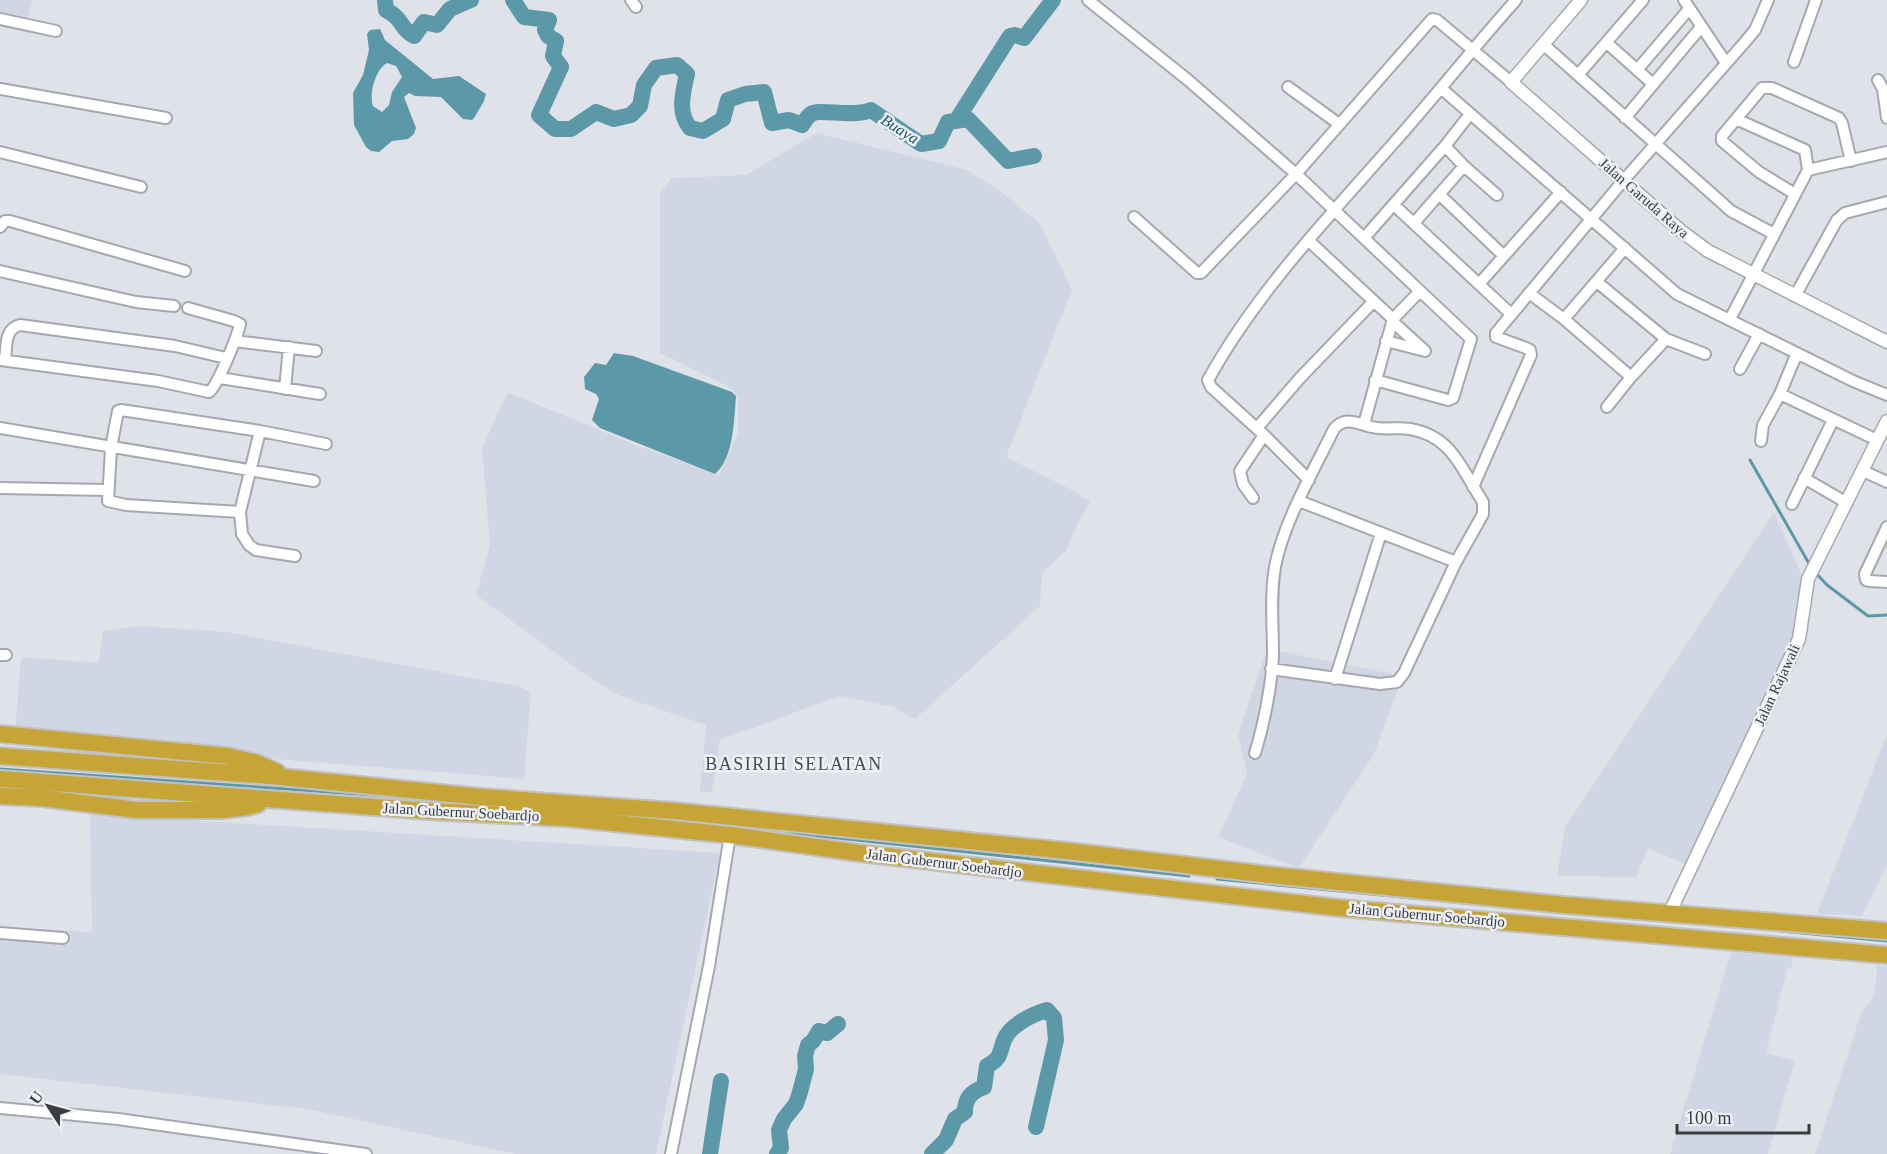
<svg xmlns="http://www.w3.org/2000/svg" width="1887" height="1154" font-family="Georgia,serif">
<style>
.built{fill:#d1d6e4}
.water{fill:#5b99a8;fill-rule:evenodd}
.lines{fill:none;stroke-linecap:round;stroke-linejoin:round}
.stream{stroke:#5b99a8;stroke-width:3}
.river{stroke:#5b99a8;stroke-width:16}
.minor-casing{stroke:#a5a8ae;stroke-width:14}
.tertiary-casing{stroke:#a5a8ae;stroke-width:15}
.trunk-casing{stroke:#c0c1c1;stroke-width:20}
.minor{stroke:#fff;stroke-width:10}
.tertiary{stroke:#fff;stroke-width:12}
.trunk{stroke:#c6a436;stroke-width:16}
.labels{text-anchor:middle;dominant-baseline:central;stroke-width:5;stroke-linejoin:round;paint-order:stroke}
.street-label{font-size:15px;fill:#3b3c3e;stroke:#edf0f7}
.water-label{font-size:16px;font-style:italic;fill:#1e545f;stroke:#edf0f7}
.quarter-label{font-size:18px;letter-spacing:1.5px;fill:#4a4c52;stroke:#edf0f7}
</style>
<rect width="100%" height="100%" fill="#e0e2e9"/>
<!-- built -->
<path class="built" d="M0,0H32L26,23L0,17Z
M817,133L967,170L999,190L1039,223L1072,290L1006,457L1074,491L1090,502L1078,522L1066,551L1042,573L1040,606L915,719L894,707L841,696L811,706L760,726L720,739L712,793L700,791L706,725L620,696L587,676L476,595L490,546L482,448L507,394L510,393L635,445L662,454L719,476L738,433V396L731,388L660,353V194L671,178L746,175Z
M1774,512L1803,578L1797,635L1684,864L1648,848L1636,877L1557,876L1565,827Z
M142,626L226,632L521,687L531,693L524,779L153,749L15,733L21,657L99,663L103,631Z
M1267,649L1403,676L1374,754L1299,868L1218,837L1247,774L1238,734Z
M1887,734V864L1862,916L1817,914Z
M90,814L720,853L656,1154H516L307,1109L0,1074V927L92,932Z
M1731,952L1793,957L1792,966L1787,970L1766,1053L1795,1061L1768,1154H1670Z
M1877,965L1887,966V1154H1815L1862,1010L1870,1004L1875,991Z"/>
<!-- water -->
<path class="water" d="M380,29L385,40L433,79L459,76L486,94L484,101L474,118L472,120L463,119L441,97L415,96L409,93L404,97L416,128L414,134L408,139L392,141L379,152L371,151L366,147L354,125L353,93L363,75L369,50L367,34L370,30ZM387,63L396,66L402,77L392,92L389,105L382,112L373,106C369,94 375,70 387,63Z
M614,353L633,356L732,392L736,396C734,419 734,458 715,474L600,428L592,420L599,399L596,394L585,389L584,377L595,363L606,365Z"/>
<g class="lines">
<!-- stream -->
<path class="stream" d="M1750,460L1811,567
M1815,572L1827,585L1868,616L1887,615
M0,769L402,797
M636,816L1189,876
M1217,879L1527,909
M1781,931L1887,941"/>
<!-- river -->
<path class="river" d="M385,0L386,10C404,19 399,28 414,36L424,22L437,25L450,9L471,0
M513,0L524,17L549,20L545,30L548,36L556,41L553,56L561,67L539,115L555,129H571L596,112L614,119L631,115L640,106L644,85L656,68L677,65L687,74C683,93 677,112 690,128L703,131L723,119L728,100L745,94L764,92L772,123L789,120L802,125C804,122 807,117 811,114C819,108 853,118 871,110L921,144L939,141L948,122L968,119L1008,161L1034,156
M956,121L1010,36L1015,35L1024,38L1053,0
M710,1154L721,1081
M777,1154L781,1148L779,1130L784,1119L796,1104L800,1092L806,1069L805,1056L808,1045L813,1041L819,1031L827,1033L838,1024
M932,1154L946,1140L955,1119L965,1112C965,1098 971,1092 984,1087L987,1066C1002,1058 999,1053 1004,1040C1010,1025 1033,1014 1047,1010L1054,1018L1056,1040L1036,1127"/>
<!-- minor casing -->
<g class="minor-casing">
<path id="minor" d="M631,0L636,7
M1088,0L1188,80L1296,174L1420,291L1393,319L1364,424
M1684,0L1726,63
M0,19L56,31
M1607,43L1653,84
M1543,44L1721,202L1731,211L1774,234
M1794,62L1816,0
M1637,70L1689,9
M1578,75L1643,0
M1878,80L1883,89L1887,118
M1288,87L1339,124
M0,89L166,118
M1442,89L1677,294L1853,381L1887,395
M1625,118L1701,27
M1445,146L1464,166L1497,195
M0,152L141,187
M1808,170L1887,152
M1795,194L1759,172L1722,141V136L1762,88H1772L1839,118L1842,123L1851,161
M1440,195L1504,256
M1394,205L1511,314
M1134,217L1197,273H1201L1296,174L1432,19L1437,20L1511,82
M1414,223L1464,166
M0,227L5,221H10L185,271
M1364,238L1445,146L1470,114
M1309,241L1393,319
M0,271L136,302L174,306
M1597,282L1666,339L1705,354
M1479,284L1561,192
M1529,293L1564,319L1631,377
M1795,296L1837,220L1845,213L1887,202
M1564,319L1625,248
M1730,319L1808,170L1805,150L1736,119
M1392,321L1425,351
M235,341L316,351
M1386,341L1425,351
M0,360L158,381L209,392C217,387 238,335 240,324L234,321L188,308
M5,360C7,346 4,329 20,325L175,346L226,358
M1740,369L1759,334
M220,378L320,394
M1375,380L1448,400L1453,398L1471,339L1420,291
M285,389L289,347
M1780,394L1877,440
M1607,407L1631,377L1666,339
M0,428L314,481
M1257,428L1300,378L1374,301
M260,431L240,512L242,534L249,545L256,550L295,556
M1761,441L1763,425L1780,394L1797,353
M1863,471L1887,482
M1804,478L1847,503
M1309,480L1264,435L1211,387L1208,380C1256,293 1326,220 1391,146C1434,98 1473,48 1516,0
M1473,487L1531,355L1530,350L1526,348L1496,337V333L1623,181L1745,42L1755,30L1768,0
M0,488L107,490
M1253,498L1243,484L1240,471L1264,435
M1299,501L1456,562
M1792,504L1833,420
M240,512L126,505L108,501L111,448L118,411L121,410L260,431L326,444
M1887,527L1865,574L1866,580L1869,581L1887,582
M0,655H6
M1335,679L1381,533
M1255,753C1264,724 1272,684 1273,654C1273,625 1270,596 1275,567C1283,523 1314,470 1334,429C1345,415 1358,424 1372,427C1384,430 1398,427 1410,429C1453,436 1462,471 1483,502V514L1456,562L1404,673L1397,682L1380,684L1271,669
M0,933L63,938
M0,1108L118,1119L366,1154
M671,1154L709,966L730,835"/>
</g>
<!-- tertiary casing -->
<g class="tertiary-casing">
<path id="tertiary" d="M1581,0L1511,82L1681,231L1708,251L1887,342
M1670,912L1799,639L1808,579L1887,421"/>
</g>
<!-- trunk casing -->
<g class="trunk-casing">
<path id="trunk" d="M0,734L227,756L257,763L277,772
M0,756L271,776L481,797L674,811L1068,851L1270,875L1564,905L1887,931
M0,779L428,811L566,818L730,835L859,853L1340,908L1887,955
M0,796L42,798L136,810H222L247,807L258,804"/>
</g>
<!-- minor -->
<use href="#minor" class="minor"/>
<!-- tertiary -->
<use href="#tertiary" class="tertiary"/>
<!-- trunk -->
<use href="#trunk" class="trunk"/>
</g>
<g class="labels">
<!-- street labels -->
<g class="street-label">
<text transform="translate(1644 198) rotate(41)">Jalan Garuda Raya</text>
<text transform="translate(1777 685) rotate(-65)">Jalan Rajawali</text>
<text transform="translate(461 812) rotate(3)">Jalan Gubernur Soebardjo</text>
<text transform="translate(944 863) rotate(7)">Jalan Gubernur Soebardjo</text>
<text transform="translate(1427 915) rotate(5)">Jalan Gubernur Soebardjo</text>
</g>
<!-- water labels -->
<g class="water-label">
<text transform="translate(900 129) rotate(32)">Buaya</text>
</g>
<!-- quarter labels -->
<g class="quarter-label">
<text x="794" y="764">BASIRIH SELATAN</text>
</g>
</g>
<!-- north arrow -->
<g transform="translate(48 1106) rotate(306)" stroke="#edf0f7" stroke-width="4.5" paint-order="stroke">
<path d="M0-4.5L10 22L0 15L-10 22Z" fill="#3b3c3e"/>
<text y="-9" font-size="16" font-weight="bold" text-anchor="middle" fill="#3b3c3e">U</text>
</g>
<!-- scale -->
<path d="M1677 1124v9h132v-9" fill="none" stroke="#3b3c3e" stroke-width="3"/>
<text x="1686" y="1124" font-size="18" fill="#3b3c3e" stroke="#edf0f7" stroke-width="4.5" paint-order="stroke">100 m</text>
</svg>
